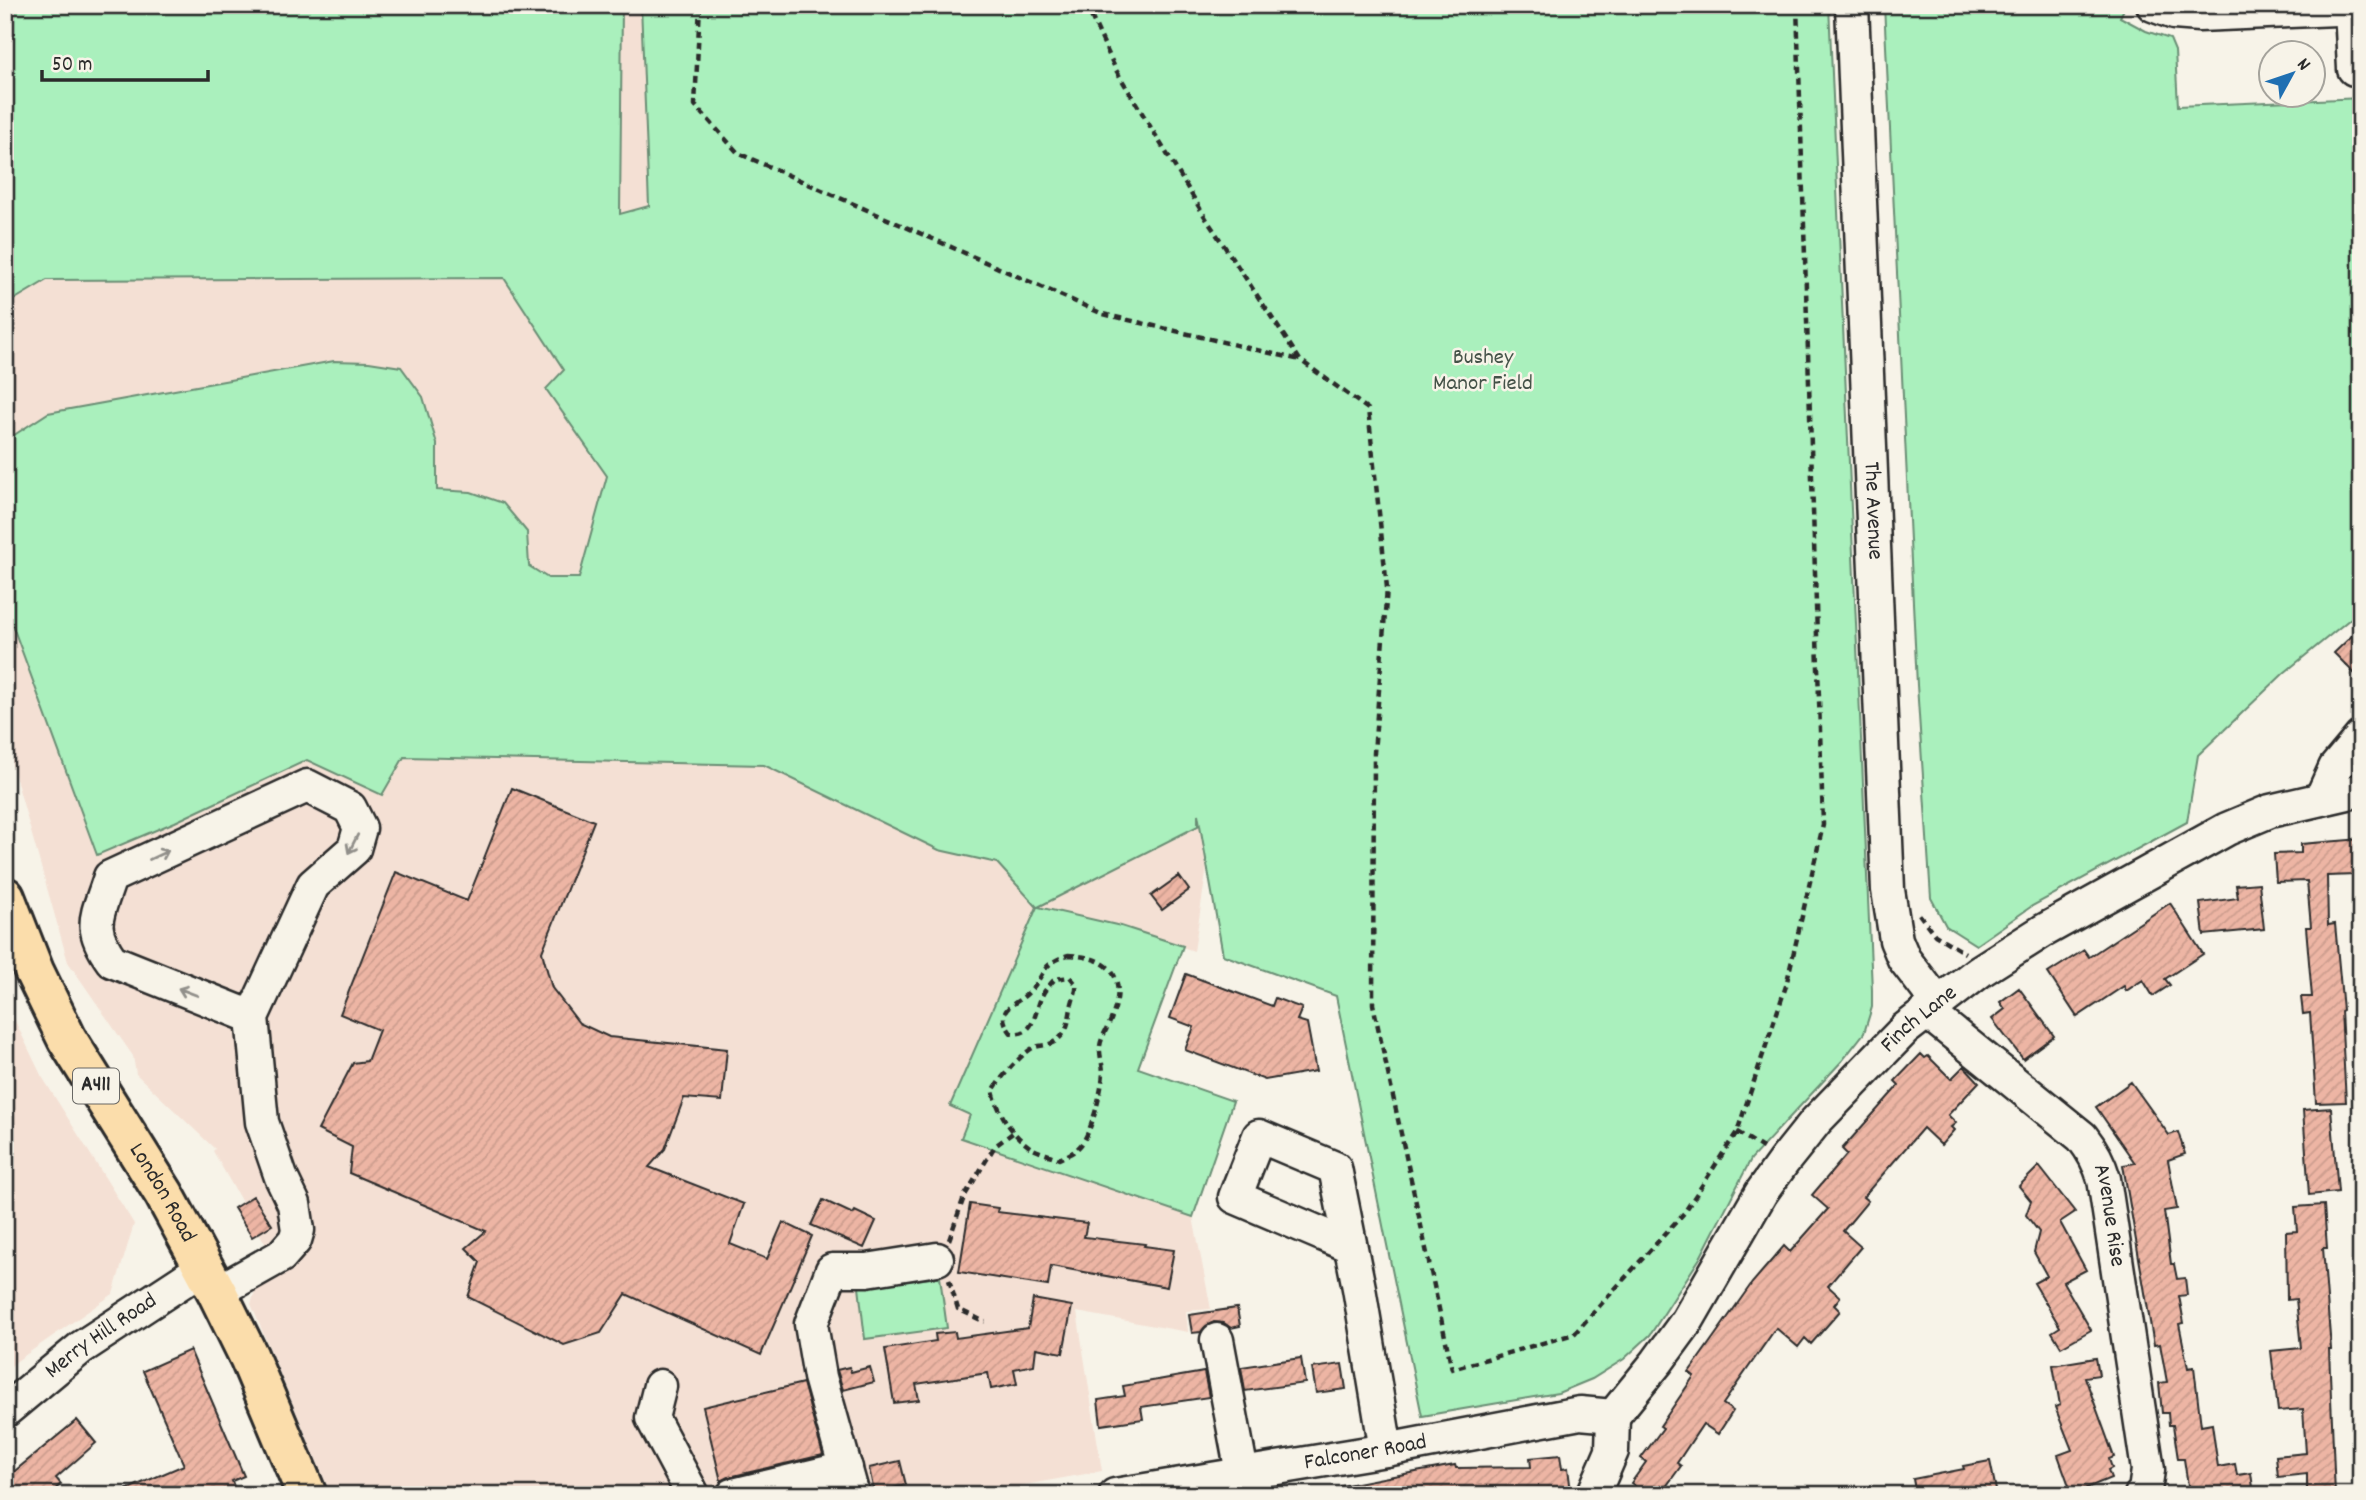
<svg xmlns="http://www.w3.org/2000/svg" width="2366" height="1500" font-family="Dekko,sans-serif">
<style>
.built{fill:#f4e0d4}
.green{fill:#aaf0bd;stroke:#6a8e74;stroke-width:2}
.building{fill:url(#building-hatch);stroke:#2b2b2b;stroke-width:2}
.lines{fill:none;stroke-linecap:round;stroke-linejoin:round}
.minor-casing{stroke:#2b2b2b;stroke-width:37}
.major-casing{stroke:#2b2b2b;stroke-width:44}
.path{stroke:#2b2b2b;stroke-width:4.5;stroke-dasharray:7 5;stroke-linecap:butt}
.minor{stroke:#f7f3e8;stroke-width:32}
.major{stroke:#fbddab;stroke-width:38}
.oneway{stroke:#918f8a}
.labels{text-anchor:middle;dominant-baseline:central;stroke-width:5;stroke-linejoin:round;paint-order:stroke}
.shield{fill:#f7f3e8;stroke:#686764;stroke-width:2}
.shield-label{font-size:21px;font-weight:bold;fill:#2b2b2b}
.park-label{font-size:23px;fill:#445248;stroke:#f7f3e8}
.street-label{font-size:23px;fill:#2b2b2b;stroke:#f7f3e8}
</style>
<defs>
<pattern id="building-hatch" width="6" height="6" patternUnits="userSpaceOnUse" patternTransform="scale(1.75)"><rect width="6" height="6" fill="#edb5a4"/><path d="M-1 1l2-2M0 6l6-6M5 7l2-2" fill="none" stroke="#cb9c8d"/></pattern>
</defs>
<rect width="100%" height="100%" fill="#f7f3e8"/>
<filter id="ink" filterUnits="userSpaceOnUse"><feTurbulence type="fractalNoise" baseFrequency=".0143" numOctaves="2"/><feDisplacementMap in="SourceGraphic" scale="14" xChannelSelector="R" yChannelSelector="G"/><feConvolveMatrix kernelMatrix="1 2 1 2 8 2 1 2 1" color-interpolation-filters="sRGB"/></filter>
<g filter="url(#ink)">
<!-- built -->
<path class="built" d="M5,5H641L649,207L1238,667L1194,951L1121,926L1037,907L971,1114L961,1137L1233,1101L1193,1217L1211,1309L1186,1311L1188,1332L1077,1312L1102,1471L969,1495H331L251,1304L255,1291L279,1268L213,1151L215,1149L136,1074L133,1056L68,962L5,740V305L47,280Z
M5,1000L41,1075L134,1224L113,1294L14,1363L5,1372Z"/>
<!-- green -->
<path class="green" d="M5,5H622L620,214L649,206L641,5H1829L1872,990V1007L1864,1033L1842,1061L1751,1159L1700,1258L1650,1335L1624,1359L1592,1379L1558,1393L1422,1416L1336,996L1223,955L1198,814V826L1038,907L1121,926L1183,946L1138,1068L1233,1101L1193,1217L961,1138L970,1115L950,1106L1037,907L997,863L939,850L764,765L404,757L382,795L307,760L175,822L97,855L5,605V441L48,413L334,361L369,362L401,367L423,397L437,444V490L471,492L503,503L527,532L529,566L548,578H579L607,476L546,389L564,370L504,278L47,280L5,305Z
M1884,5H2126L2120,17L2146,31L2170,39L2175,51L2178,106L2361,98V610L2284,673L2198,755L2187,822L2032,906L1976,945L1946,926L1931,898L1917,685Z
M940,1277L947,1328L865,1339L859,1287Z"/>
<!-- building -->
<path class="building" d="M2361,627V680L2334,653Z
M512,788L594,821L542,952L552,988L579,1023L609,1037L727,1049L722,1101L684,1098L665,1149L649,1167L744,1204L730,1244L767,1259L783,1222L812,1236L761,1355L626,1294L601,1333L564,1345L468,1297L480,1262L466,1248L486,1231L349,1173L352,1147L318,1130L353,1063L367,1061L379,1030L340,1014L396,872L467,901Z
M2361,839V862L2357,863V866H2354L2355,875L2327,876L2328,925L2335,924L2343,1010L2341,1011L2346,1102L2316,1103L2310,1013L2303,1014L2301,997H2312L2306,927H2311L2307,881L2276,882L2274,854L2301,853V844Z
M1179,876L1189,890L1162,910L1151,896Z
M2259,883L2264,929L2204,935L2200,903L2238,898L2236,885Z
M2170,903L2203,954L2165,979L2170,985L2153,996L2143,980L2126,991L2124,986L2077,1017L2048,973L2084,950L2089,957Z
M1186,974L1272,1006L1275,998L1302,1008L1297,1020L1307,1023L1316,1071L1265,1080L1185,1050L1194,1027L1170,1018Z
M2019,988L2054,1036L2023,1059L1992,1019L2005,1009L2000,1002Z
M1921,1054L1925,1058L1928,1056L1951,1079L1964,1066L1979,1082L1948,1115L1956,1123L1951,1127L1954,1130L1941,1145L1923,1128L1863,1197L1868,1201L1843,1231L1861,1247L1828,1286L1840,1297L1834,1305L1840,1311L1811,1344L1805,1338L1798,1347L1776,1328L1723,1404L1733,1411L1718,1434L1703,1424L1677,1463L1681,1466L1660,1495H1628L1635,1486L1631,1483L1646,1462L1641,1458L1663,1428L1660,1426L1694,1376L1689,1372L1752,1283L1784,1246L1790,1252L1828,1209L1812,1195L1847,1154L1842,1149L1899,1085L1895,1081Z
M2131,1082L2169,1135L2178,1132L2185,1154L2168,1160L2177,1209L2164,1211L2171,1264H2174L2177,1279L2185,1278L2187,1295L2179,1296L2184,1323L2179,1324L2188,1368L2194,1367L2201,1426L2212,1424L2218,1467L2235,1464L2237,1475L2251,1473L2254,1495H2211L2210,1489L2189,1492L2184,1459H2178L2173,1425H2169L2168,1413H2162L2159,1383L2167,1382L2160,1344L2154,1345L2123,1165L2135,1163L2096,1107Z
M2331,1108L2338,1192L2309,1195L2303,1110Z
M2039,1166L2075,1212L2060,1222L2086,1270L2063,1282L2091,1330L2061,1347L2052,1332L2060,1327L2034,1283L2047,1276L2034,1252L2039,1232L2026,1215L2031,1201L2019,1186Z
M253,1196L272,1225L252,1237L234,1208Z
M823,1200L853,1214L855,1211L876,1221L864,1248L811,1225Z
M970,1204L998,1208L997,1212L1087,1223L1084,1237L1145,1244L1144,1246L1174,1250L1167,1287L1051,1266L1048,1286L959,1272Z
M2324,1205L2327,1248H2323L2331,1349H2329L2335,1495H2307V1474L2278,1477L2276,1456L2306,1453L2303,1409L2278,1411L2271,1351L2301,1348L2296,1299L2287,1300L2286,1232L2297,1231L2295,1207Z
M1033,1299L1072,1306L1063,1353L1036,1348L1034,1365L1014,1369L1017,1384L991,1389L988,1373L916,1384L919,1400L894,1403L885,1349L936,1341L935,1334L955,1332L956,1338L1028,1328Z
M1237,1308L1240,1326L1231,1328L1224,1323L1214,1322L1206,1326L1201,1332L1192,1333L1189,1315Z
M190,1350L244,1476L232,1481L237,1495H114L184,1465L143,1371Z
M1301,1358L1305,1383L1245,1391L1241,1367Z
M2096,1358L2099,1375L2085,1377L2114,1457L2109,1459L2112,1468L2108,1470L2111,1478L2072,1494L2058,1455L2072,1450L2055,1407L2060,1405L2053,1365Z
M1342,1364L1346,1389L1316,1393L1312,1368Z
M849,1367L851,1372L870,1367L874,1382L843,1390L837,1370Z
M1204,1372L1209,1397L1141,1407L1143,1419L1101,1425L1098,1400L1125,1396L1123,1386Z
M803,1383L823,1455L729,1477L721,1481L703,1407Z
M77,1420L96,1443L56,1478L61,1484L49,1495H5V1479Z
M1560,1455L1562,1469L1568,1468L1571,1492L1546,1495H1341V1486L1388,1477L1455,1465L1456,1468L1531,1467L1530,1458Z
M900,1461L906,1485L874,1492L869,1468Z
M1990,1461L1997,1495H1916L1913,1479L1964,1469L1963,1466Z"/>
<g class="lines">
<!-- minor casing -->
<g class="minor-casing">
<g id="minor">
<path id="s1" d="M1852,5L1888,890L1896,940L1904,959L1937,1002"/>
<path d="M2153,5L2174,13L2199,15L2361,8"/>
<path d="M2351,8L2354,69"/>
<path d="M2321,799L2335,768L2361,737"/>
<path id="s2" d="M1926,1011L2082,1137C2093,1151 2099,1162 2104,1179L2148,1470L2145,1491L2141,1495"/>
<path d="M1350,1246L1235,1197L1259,1136L1335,1168L1359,1288L1386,1450"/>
<path d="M217,1292L281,1256L295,1240L298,1230L294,1204L281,1177L262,1122L252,1017L313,885L354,849L360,828L350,808L307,786L110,877C98,916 86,925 112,961L252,1017"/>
<path d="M1217,1340L1242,1473"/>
<path d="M660,1386L652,1418L693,1495"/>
<path id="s3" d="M5,1411L82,1347L204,1267"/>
<path id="s4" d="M1613,1416L1657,1362L1687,1321L1761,1193L1784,1161L1816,1121L1905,1029L1980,971L2043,931L2227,829L2270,811L2361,790"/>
<path d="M733,1495L846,1468"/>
<path d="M853,1495L820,1377L811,1324L832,1270H867L937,1259"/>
<path id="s5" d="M1115,1495L1386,1450L1580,1413L1613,1416"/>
<path d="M1593,1495L1612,1451L1613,1416"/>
</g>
</g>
<!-- major casing -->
<g class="major-casing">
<g id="major">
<path id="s6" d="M5,897L34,971L67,1039L164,1194L217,1292L249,1357L307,1495"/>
</g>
</g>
<!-- path -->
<path class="path" d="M700,5L695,105L738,153L1103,314L1300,360
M1086,5L1116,70L1207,220L1300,360L1368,409L1387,588L1374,753L1373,1004L1452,1369L1574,1334L1684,1213L1737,1132L1786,986L1823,825L1797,5
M1919,914L1935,935L1965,953
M1068,955C1109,957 1128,975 1112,1017C1109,1026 1101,1037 1100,1046C1099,1055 1103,1064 1103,1073C1102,1090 1091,1137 1078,1148C1074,1153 1065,1156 1059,1159C1051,1155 1041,1153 1033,1149C1013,1137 998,1113 993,1091C1000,1078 1019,1057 1031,1049C1037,1045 1046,1046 1052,1043C1071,1034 1068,1016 1073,1000C1075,993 1077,990 1076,984L1070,977L1055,979C1051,983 1047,988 1044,992C1034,1008 1037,1037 1011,1033C992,1008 1016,1006 1029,992C1048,972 1038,966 1068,955Z
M1737,1132L1763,1148
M949,1240L964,1197L995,1146L1014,1132
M949,1280L958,1309L985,1322"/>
<!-- minor -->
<use href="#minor" class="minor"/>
<!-- major -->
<use href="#major" class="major"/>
</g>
<!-- one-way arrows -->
<defs><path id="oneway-shaft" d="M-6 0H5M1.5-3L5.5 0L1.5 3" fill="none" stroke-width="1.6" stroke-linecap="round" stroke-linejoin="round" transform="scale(1.75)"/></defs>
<g class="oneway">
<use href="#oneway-shaft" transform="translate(353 844) rotate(117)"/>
<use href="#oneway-shaft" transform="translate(159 855) rotate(-25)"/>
<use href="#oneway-shaft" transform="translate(188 992) rotate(-159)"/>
</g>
</g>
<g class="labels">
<!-- shield labels -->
<rect class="shield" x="73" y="1068.5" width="46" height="35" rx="5"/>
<g class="shield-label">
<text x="96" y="1086">A411</text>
</g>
<!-- park labels -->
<g class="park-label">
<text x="1483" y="358">Bushey<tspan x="1483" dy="26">Manor Field</tspan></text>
</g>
<!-- street labels -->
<g class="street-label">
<text stroke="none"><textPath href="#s1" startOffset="506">The Avenue</textPath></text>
<text stroke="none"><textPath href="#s4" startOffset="504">Finch Lane</textPath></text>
<text stroke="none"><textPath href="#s6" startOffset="336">London Road</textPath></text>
<text stroke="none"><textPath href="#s2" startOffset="285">Avenue Rise</textPath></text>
<text stroke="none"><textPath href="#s3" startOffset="122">Merry Hill Road</textPath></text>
<text stroke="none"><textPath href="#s5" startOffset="254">Falconer Road</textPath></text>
</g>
</g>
<!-- margin -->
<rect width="2366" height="1500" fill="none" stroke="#f7f3e8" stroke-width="28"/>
<rect x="14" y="14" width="2338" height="1472" fill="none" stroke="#2b2b2b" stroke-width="2.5" filter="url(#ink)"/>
<!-- north arrow -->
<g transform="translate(2292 74) rotate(50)"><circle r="33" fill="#f7f3e8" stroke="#a5a39c" stroke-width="2"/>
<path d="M0-5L12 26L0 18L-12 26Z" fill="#1f6fb2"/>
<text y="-10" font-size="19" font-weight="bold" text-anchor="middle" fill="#2b2b2b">N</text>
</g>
<!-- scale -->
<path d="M42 70v10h166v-10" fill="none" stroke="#2b2b2b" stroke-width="3.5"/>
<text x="52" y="70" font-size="21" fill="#2b2b2b" stroke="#f7f3e8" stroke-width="5" paint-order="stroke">50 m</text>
</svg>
